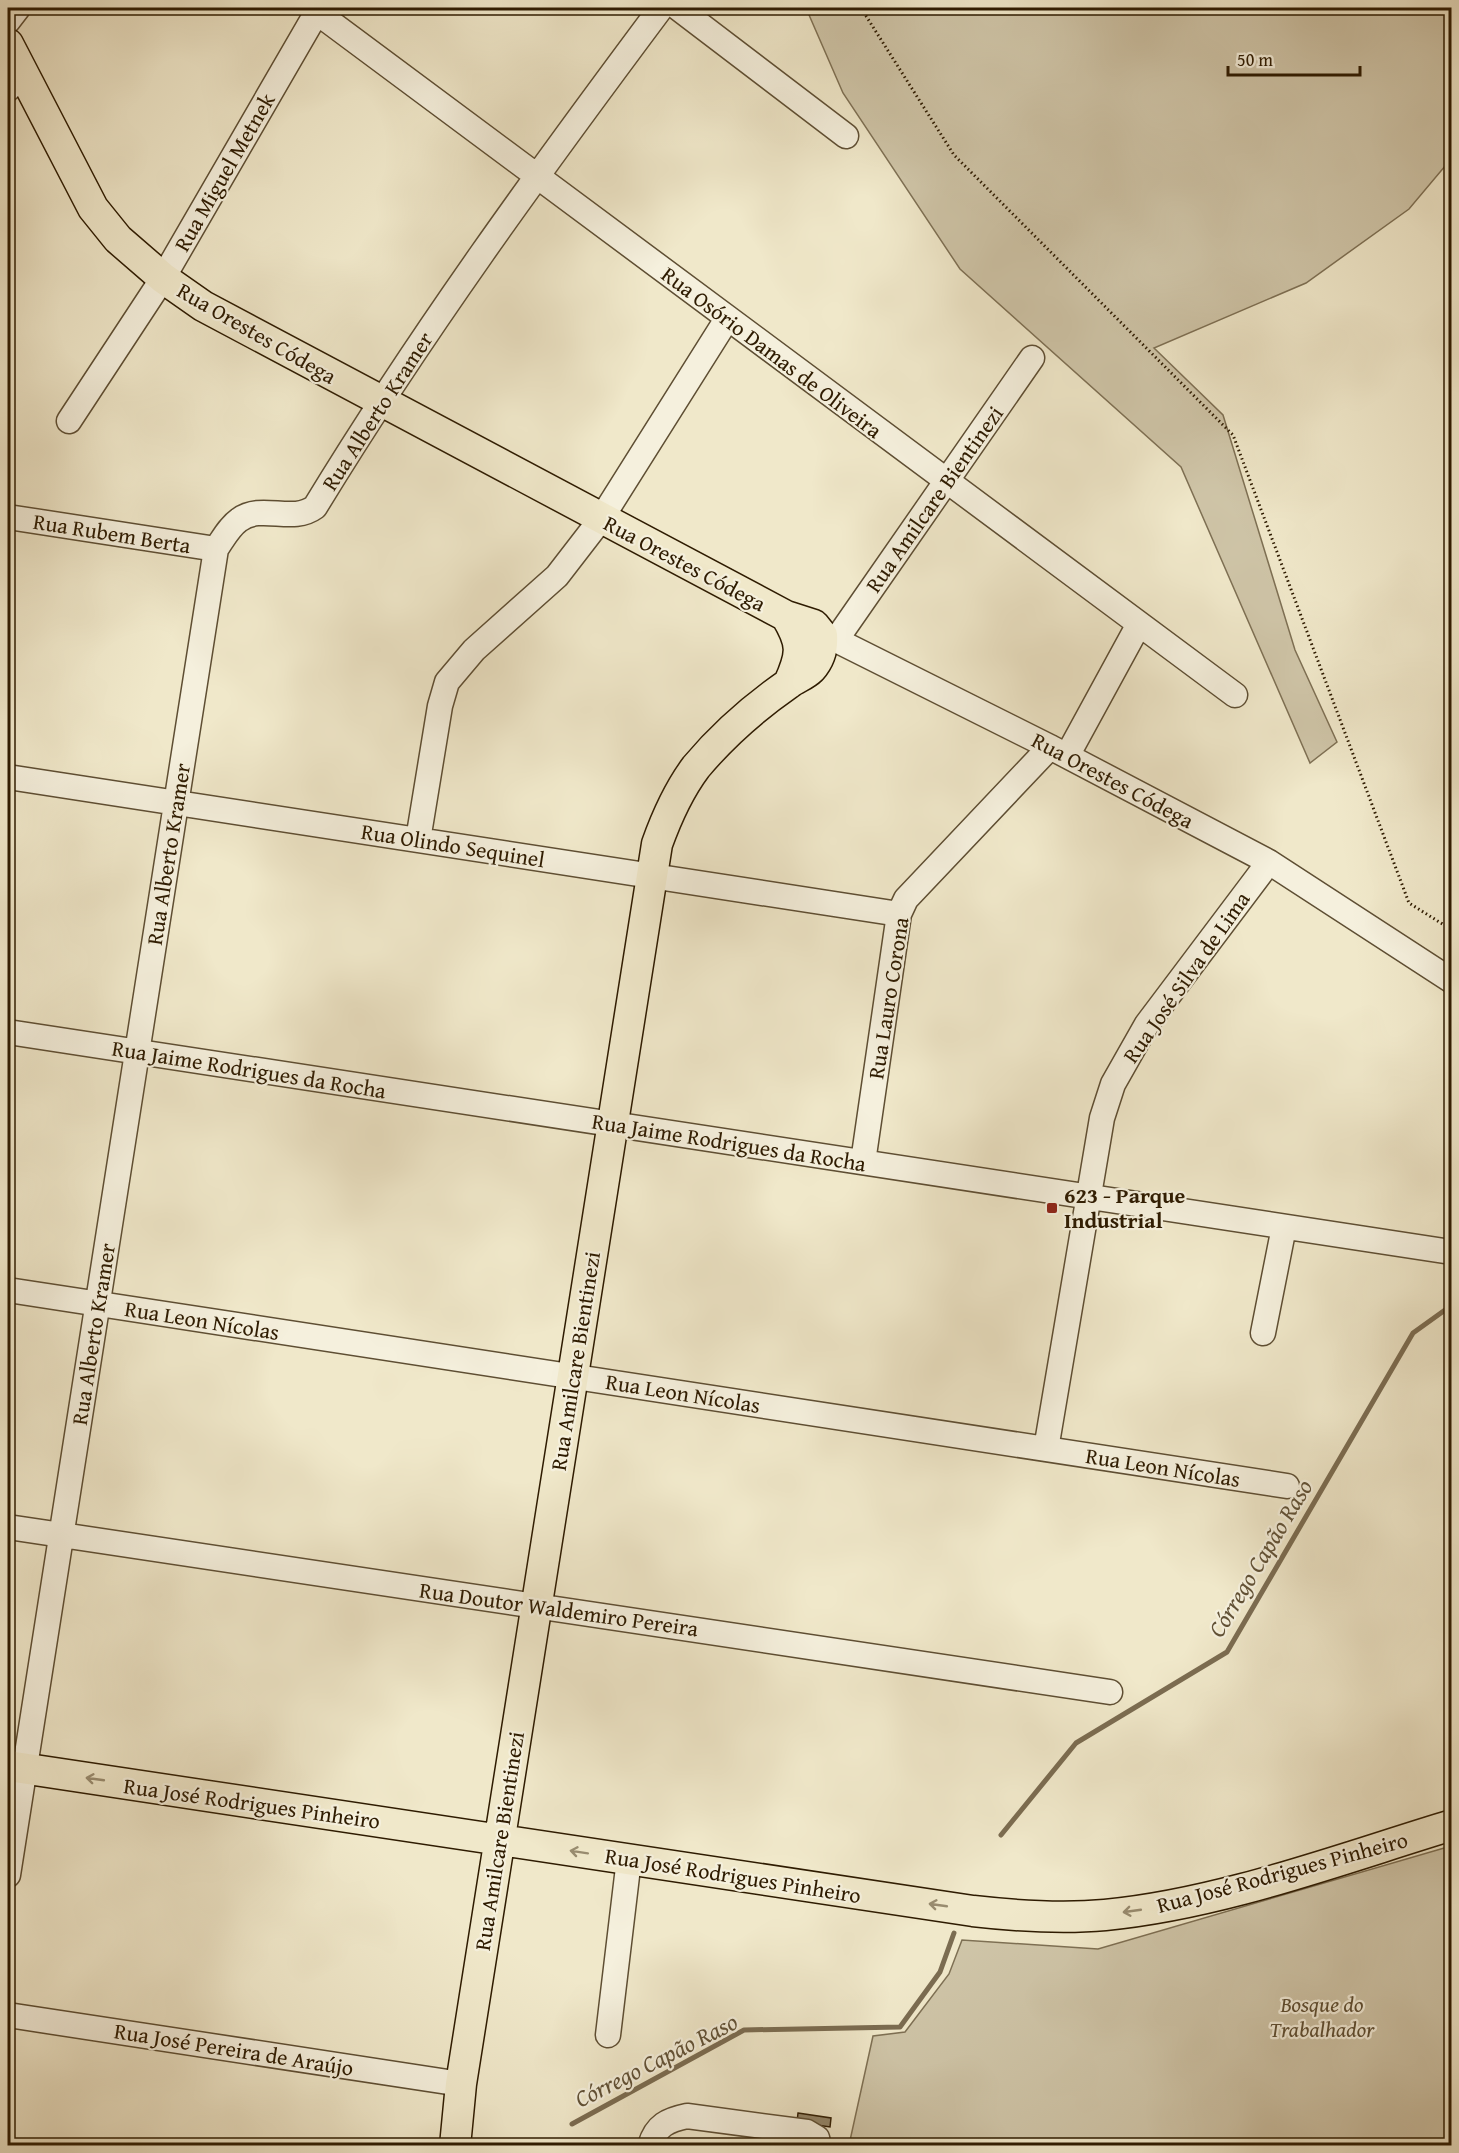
<svg xmlns="http://www.w3.org/2000/svg" width="1459" height="2153" font-family="'Gentium Book Plus',serif">
<style>
.green{fill:#cfc5a8;stroke:#7e7054;stroke-width:1.5}
.lines{fill:none;stroke-linecap:round;stroke-linejoin:round}
.stream{stroke:#7b6c51;stroke-width:5}
.building{fill:#93866a;stroke:#2e1b01;stroke-width:1.5}
.minor-casing{stroke:#5e4e33;stroke-width:27}
.major-casing{stroke:#2e1b01;stroke-width:33}
.path{stroke:#2e1b01;stroke-width:3;stroke-dasharray:1.5 3;stroke-linecap:butt}
.minor{stroke:#f5f0dd;stroke-width:24}
.major{stroke:#f0e8ca;stroke-width:30}
.oneway{stroke:#998c70}
.poi-dot{fill:#8f2418;stroke:#f5f0dd;stroke-width:2}
.labels{text-anchor:middle;dominant-baseline:central;stroke-width:4.5;stroke-linejoin:round;paint-order:stroke}
.street-label{font-size:22px;fill:#2e1b01;stroke:#f5f0dd}
.poi-label{font-size:22px;font-weight:bold;fill:#2e1b01;stroke:#f5f0dd;text-anchor:start}
.park-label{font-size:22px;font-style:italic;fill:#5e4e33;stroke:#f5f0dd}
.water-label{font-size:24px;font-style:italic;fill:#615136;stroke:#f5f0dd}
</style>
<rect width="100%" height="100%" fill="#f0e8ca"/>
<filter id="stains"><feTurbulence type="fractalNoise" baseFrequency=".00333" numOctaves="4"/><feColorMatrix values="0 0 0 0 .2 0 0 0 0 .09 0 0 0 0 .02 0 0 0 .5 -.17"/></filter>
<radialGradient id="worn" r=".72"><stop offset=".6" stop-color="#630" stop-opacity="0"/><stop offset="1" stop-color="#630" stop-opacity=".3"/></radialGradient>
<!-- green -->
<path class="green" d="M806,8H1451V159L1409,209L1306,283L1154,348L1223,415L1295,650L1337,742L1310,763L1181,467L960,269L843,93Z
M1451,1846V2145H849L873,2036L905,2032L949,1974L962,1940L1098,1949Z"/>
<g class="lines">
<!-- stream -->
<path class="stream" d="M1001,1835L1076,1743L1227,1652L1413,1333L1452,1305
M572,2124L744,2030L900,2027L940,1972L954,1933"/>
</g>
<!-- building -->
<path class="building" d="M798,2113L831,2118L830,2127L797,2122Z"/>
<g class="lines">
<!-- minor casing -->
<g class="minor-casing">
<path id="minor" d="M311,8L1235,695
M678,8L846,136
M8,21L18,8
M8,89L23,74
M69,421L163,278L317,12
M8,517L216,549
M822,640H836L1050,747L1269,862L1452,981
M836,640L1032,358
M1067,756L1139,624
M8,777L899,914
M418,840L440,706L447,682L474,650L557,576L601,519L727,319
M8,1032L1451,1252
M863,1162L899,914L906,899L1050,747
M8,1290L1287,1486
M1263,1333L1284,1227
M1046,1449L1102,1118L1113,1084L1147,1024L1269,862
M8,1527L1110,1692
M8,1875L216,549C223,539 229,527 239,520C262,503 292,524 315,507C421,333 540,170 661,8
M8,2015L461,2084
M608,2035L629,1859
M650,2146C656,2125 668,2120 687,2116L807,2132L817,2138L819,2146"/>
</g>
<!-- major casing -->
<g class="major-casing">
<path id="major" d="M8,44L93,208L118,239L163,278L203,306L786,616L814,625L822,635C823,648 819,660 811,669C804,676 795,678 788,684C755,707 722,736 696,767C678,791 667,816 657,844L461,2084L455,2146
M786,616C803,644 802,654 789,683
M8,1766L973,1911C1017,1916 1060,1919 1105,1915C1221,1904 1340,1859 1452,1825"/>
</g>
<!-- path -->
<path class="path" d="M861,8L954,155L1233,435L1409,903L1452,930"/>
<!-- minor -->
<use href="#minor" class="minor"/>
<!-- major -->
<use href="#major" class="major"/>
</g>
<!-- one-way arrows -->
<defs><path id="oneway-shaft" d="M-6 0H5M1.5-3L5.5 0L1.5 3" fill="none" stroke-width="1.6" stroke-linecap="round" stroke-linejoin="round" transform="scale(1.5)"/></defs>
<g class="oneway">
<use href="#oneway-shaft" transform="translate(95 1779) rotate(-172)"/>
<use href="#oneway-shaft" transform="translate(579 1852) rotate(-171)"/>
<use href="#oneway-shaft" transform="translate(938 1905) rotate(-172)"/>
<use href="#oneway-shaft" transform="translate(1132 1911) rotate(172)"/>
</g>
<!-- markers -->
<rect class="poi-dot" x="1046" y="1202" width="12" height="12" rx="3"/>
<g class="labels">
<!-- street labels -->
<g class="street-label">
<text transform="translate(224 172) rotate(-60)">Rua Miguel Metnek</text>
<text transform="translate(257 333) rotate(30)">Rua Orestes Códega</text>
<text transform="translate(772 352) rotate(37)">Rua Osório Damas de Oliveira</text>
<text transform="translate(377 411) rotate(-57)">Rua Alberto Kramer</text>
<text transform="translate(934 499) rotate(-55)">Rua Amilcare Bientinezi</text>
<text transform="translate(112 533) rotate(9)">Rua Rubem Berta</text>
<text transform="translate(685 563) rotate(28)">Rua Orestes Códega</text>
<text transform="translate(1113 780) rotate(28)">Rua Orestes Códega</text>
<text transform="translate(453 845) rotate(9)">Rua Olindo Sequinel</text>
<text transform="translate(168 854) rotate(-81)">Rua Alberto Kramer</text>
<text transform="translate(1186 977) rotate(-55)">Rua José Silva de Lima</text>
<text transform="translate(888 998) rotate(-81)">Rua Lauro Corona</text>
<text transform="translate(249 1069) rotate(9)">Rua Jaime Rodrigues da Rocha</text>
<text transform="translate(729 1142) rotate(9)">Rua Jaime Rodrigues da Rocha</text>
<text transform="translate(202 1320) rotate(9)">Rua Leon Nícolas</text>
<text transform="translate(93 1334) rotate(-81)">Rua Alberto Kramer</text>
<text transform="translate(575 1361) rotate(-81)">Rua Amilcare Bientinezi</text>
<text transform="translate(683 1393) rotate(9)">Rua Leon Nícolas</text>
<text transform="translate(1163 1467) rotate(9)">Rua Leon Nícolas</text>
<text transform="translate(559 1609) rotate(8)">Rua Doutor Waldemiro Pereira</text>
<text transform="translate(252 1803) rotate(8)">Rua José Rodrigues Pinheiro</text>
<text transform="translate(499 1841) rotate(-81)">Rua Amilcare Bientinezi</text>
<text transform="translate(1282 1872) rotate(-15)">Rua José Rodrigues Pinheiro</text>
<text transform="translate(733 1875) rotate(9)">Rua José Rodrigues Pinheiro</text>
<text transform="translate(234 2049) rotate(9)">Rua José Pereira de Araújo</text>
</g>
<!-- poi labels -->
<g class="poi-label">
<text x="1064" y="1195">623 - Parque<tspan x="1064" dy="25">Industrial</tspan></text>
</g>
<!-- park labels -->
<g class="park-label">
<text x="1322" y="2004">Bosque do<tspan x="1322" dy="25">Trabalhador</tspan></text>
</g>
<!-- water labels -->
<g class="water-label">
<text transform="translate(1260 1558) rotate(-59)">Córrego Capão Raso</text>
<text transform="translate(656 2060) rotate(-27)">Córrego Capão Raso</text>
</g>
</g>
<!-- margin -->
<rect width="1459" height="2153" fill="none" stroke="#f0e8ca" stroke-width="30"/>
<rect x="9" y="9" width="1441" height="2135" fill="none" stroke="#2e1b01" stroke-width="3"/>
<rect x="15" y="15" width="1429" height="2123" fill="none" stroke="#2e1b01" stroke-width="1.5"/>
<!-- scale -->
<path d="M1228 66v9h132v-9" fill="none" stroke="#2e1b01" stroke-width="3"/>
<text x="1237" y="66" font-size="18" fill="#2e1b01" stroke="#f5f0dd" stroke-width="4.5" paint-order="stroke">50 m</text>
<rect width="100%" height="100%" filter="url(#stains)"/>
<rect width="100%" height="100%" fill="url(#worn)"/>
</svg>
